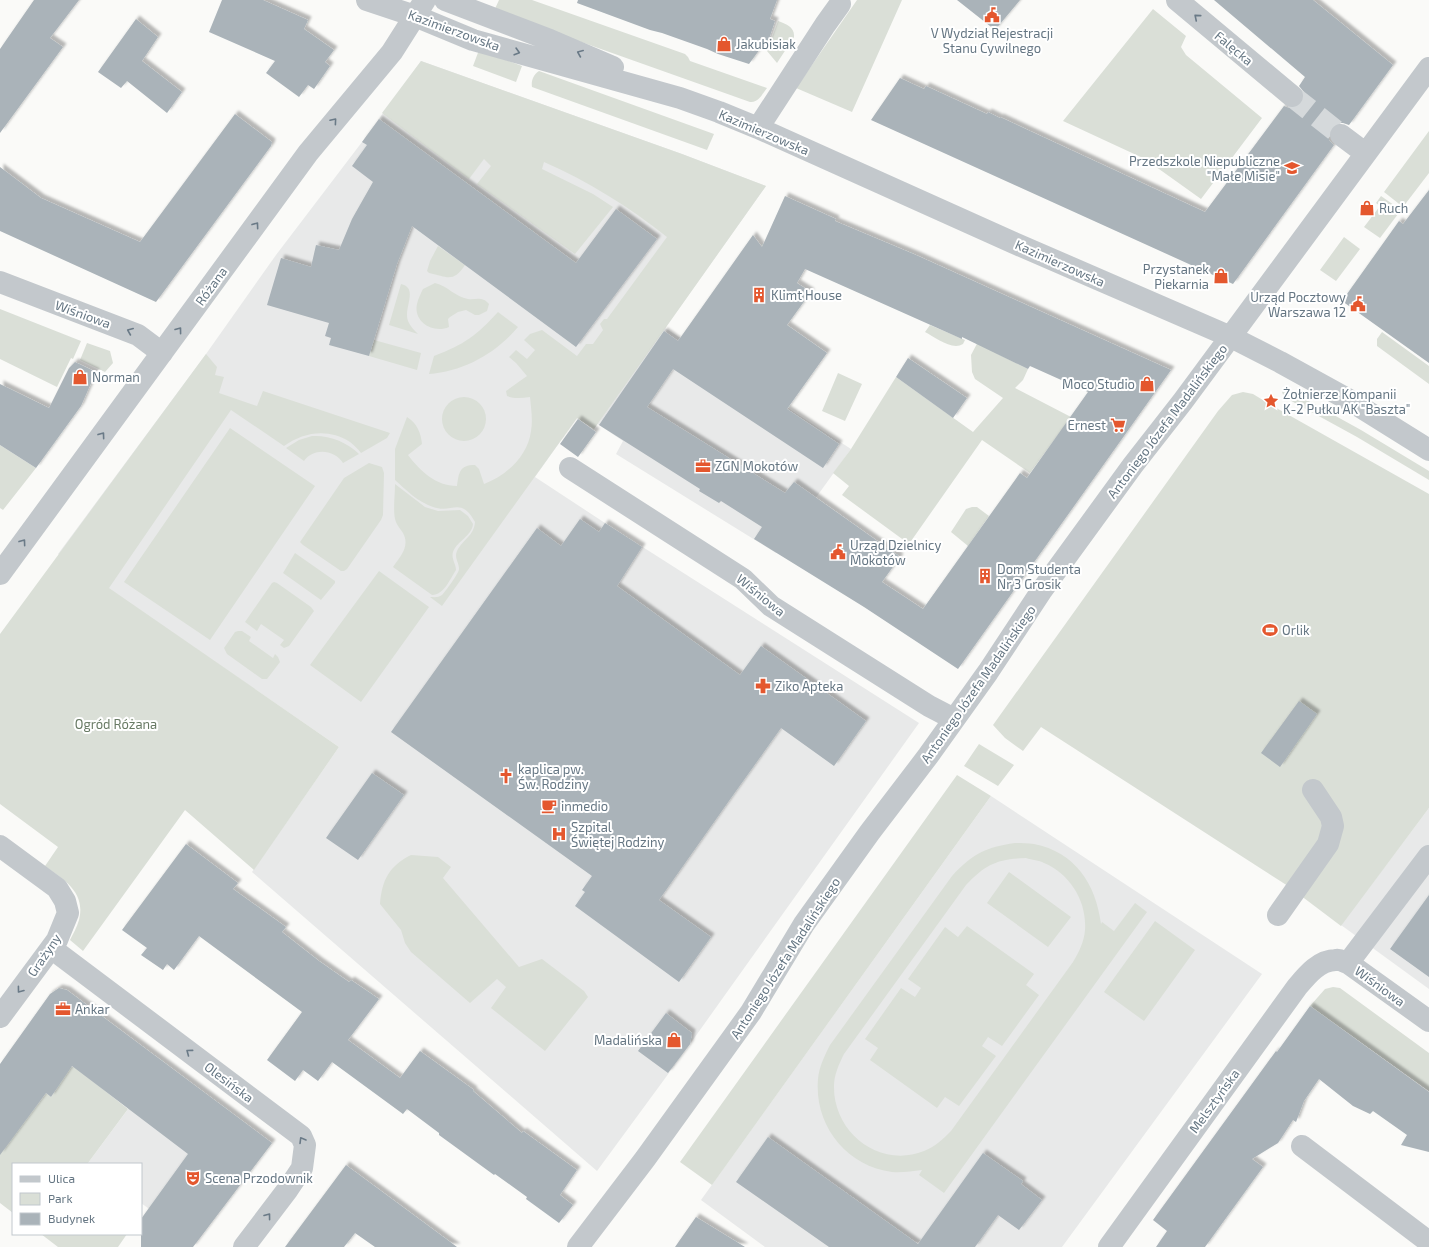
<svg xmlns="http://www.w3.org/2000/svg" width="1429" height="1247" font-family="'Exo 2',sans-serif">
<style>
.built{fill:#e8e9e9}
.green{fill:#dadfd7;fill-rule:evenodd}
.building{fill:#aab3b9;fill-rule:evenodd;filter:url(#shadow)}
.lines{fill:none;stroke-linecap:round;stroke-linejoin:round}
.minor-tunnel{stroke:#d5d9db;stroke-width:22;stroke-dasharray:22 11;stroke-linecap:butt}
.minor{stroke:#c3c8cc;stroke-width:22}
.oneway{stroke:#6a7a87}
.labels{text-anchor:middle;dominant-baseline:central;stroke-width:4;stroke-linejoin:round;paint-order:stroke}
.street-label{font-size:13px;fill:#657683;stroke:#fff}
.poi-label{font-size:13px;fill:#657683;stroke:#fff;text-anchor:start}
.park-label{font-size:13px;fill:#687a64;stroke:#fff}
</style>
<defs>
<filter id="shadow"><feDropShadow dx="3.5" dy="-3.5" stdDeviation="1" flood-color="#0004"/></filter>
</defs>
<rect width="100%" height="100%" fill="#fafaf8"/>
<!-- built -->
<path class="built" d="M421,61L682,154L766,186L665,328L851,449L776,553L616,454L623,441L599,425L597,424L594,429L577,418L535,477L605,523L919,723L680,1058L597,1171L252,872L339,747L58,554L206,354L276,255L362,142Z
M991,796L1262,974L1062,1247H765L701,1200Z
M1429,808V989L1341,925Z
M163,1062L272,1143L196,1243L141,1203V1164L88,1163Z"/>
<!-- green -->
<path class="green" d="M499,0H532L685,54L688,57L690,61L767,88C762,94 759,103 750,102L494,11Z
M857,0H902L852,112L796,88Z
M1153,9L1186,36L1181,47L1186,55L1262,118L1201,199L1145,159L1063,121Z
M778,21C786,24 795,27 794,37L777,63L767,51Z
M479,50L522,66L516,82L473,66Z
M421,61L682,154L766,186L594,429L577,418L442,606L430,597C434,597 438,598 442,595C445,592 459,573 459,569C459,562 454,558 457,551C463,539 474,536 475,522C461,496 452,514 433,507C418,502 406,490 395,480V449L407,417C417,423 421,433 422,444L408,455C420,471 436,486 457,486C459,473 459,465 475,465L479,469L484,484C506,476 528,456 531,431C533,420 531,408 530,397C522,398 514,399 507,396L506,391L527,376L516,363L509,357L516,350L527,359L535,350L524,340L530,334L542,330L577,356L586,344H593L603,330L600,324L604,319H607L667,237C629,207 588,181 544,162L542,169L593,194L613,207L575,254L477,184L491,166L484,159L469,179L382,113Z
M539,71L714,134L707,150L532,87C531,81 533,75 539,71Z
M1429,131V173L1403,207L1384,192Z
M1381,196L1401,210L1380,238L1364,227L1380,206L1376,203Z
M1344,237L1360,249L1336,281L1320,270Z
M438,246L465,265C453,283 448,277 429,273L427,271L430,261Z
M435,283C448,286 455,297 468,299C476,300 482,296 489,304L487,311L479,315H475L466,310L458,312L450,317L448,319L449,327C433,334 413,322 417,304C418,299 421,293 423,289Z
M401,284C419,288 403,308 408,321C410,326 414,330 418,334L389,325Z
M0,309L81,341L73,359L71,358L57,387L0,359Z
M498,312L518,327C495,354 464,371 429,374L434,356C465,344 476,336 498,312Z
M930,325L965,340L963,344C952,351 935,337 925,332Z
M1382,332L1429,366V384L1377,346V339Z
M980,338L998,354L1028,369L1023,380L1015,388L1071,417L1030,473L982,440L909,544L842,495L849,486L833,473L851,449L896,377L973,432L1003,398L975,379L972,372L971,355Z
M374,340L421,353L417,370L369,356Z
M87,343L110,351L113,363L105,372L80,360Z
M206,354L217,367L215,375L224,377L219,393L257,406L263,391L390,433L387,438L361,453C358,449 354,445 350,442C328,428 304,432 284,446L231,410L109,588L339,747L254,870L185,810L83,951L70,940C73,934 77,927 79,920C86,892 64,880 45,866L58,847L0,804V634Z
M838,373L862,384L845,421L822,411Z
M1285,388L1361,430L1429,471V480L1357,437L1284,397L1282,392Z
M1243,392L1253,394L1271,405L1429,494V808L1341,926L1288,886L1041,727L1023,751L1005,738L993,725L1218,411L1232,395Z
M442 419a22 22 0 1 1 44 0a22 22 0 1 1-44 0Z
M230,428L315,486L210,640L124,582Z
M312,436C329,435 347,442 359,454L343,463C335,450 314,447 304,461L286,448L299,440Z
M0,445L36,468L3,510L0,508Z
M369,463L382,467L384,473L383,515L381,520L347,569L344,571H341L303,545L300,542L344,478Z
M395,484L425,507L438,511L460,510L468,516L473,524C472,536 457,541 453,552C451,559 456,564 456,570C450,579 444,595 432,595L393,567C401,556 410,546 403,533C400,528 397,526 395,519C393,509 395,495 395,484Z
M972,507H977L989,516L968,546L951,532L966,509Z
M295,553L335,581V583L321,600L283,573Z
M379,571L429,607L361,702L310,665Z
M274,582L277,583L311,607L314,611L289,646L284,648L280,645L284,640L261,624L257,631L245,622L272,583Z
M238,631H242L251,637L249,641L273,658L275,654L278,657L280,662L267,679H262L227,654L224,648L235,632Z
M979,744L1014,765L998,786L964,766Z
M957,775L991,796L712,1185L680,1162Z
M1015,843C1021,843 1028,843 1034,844C1075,852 1096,884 1101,924L1102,922L1114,931L1135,903L1147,912L944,1193L919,1175L922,1170C912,1171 902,1173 892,1172C846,1166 814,1125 818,1079C819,1067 825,1055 830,1045L952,876C972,854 986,847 1015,843ZM1026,858C1032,860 1039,860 1044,863C1070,874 1087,901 1085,930C1084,942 1079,952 1073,962L951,1131C943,1139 935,1147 924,1151C879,1169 833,1132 834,1086C834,1075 839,1064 844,1054L966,885C986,864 997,859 1026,858Z
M411,855L438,857L451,867L443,878L519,967L542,959L584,991L588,997L545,1051L491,1008L506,987L497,979L470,1003L411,952L405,943L401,930L380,904C382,880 389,866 411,855Z
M1009,872L1071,917L1048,947L987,903Z
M1155,921L1195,950L1144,1021L1104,992Z
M967,926L1034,974L1026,985L1039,995L1002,1046L988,1037L982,1046L996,1056L959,1106L945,1097L937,1108L870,1060L878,1048L865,1039L901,988L915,997L921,988L908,979L945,927L958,937Z
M1333,987L1340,988L1429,1053V1091L1310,1006L1325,989Z
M78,1066L81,1072L128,1109L88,1163L89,1164H13V1213L0,1203V1154L46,1093L51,1097L66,1074V1073L70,1067Z
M41,1234H127L118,1247H58Z"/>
<!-- building -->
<path class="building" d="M34,0H79L50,38L63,47L0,133V49Z
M222,0H263L308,20L304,29L334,50L325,62L330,66L314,89L308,85L299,97L266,73L275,61L209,32Z
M578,0H777L770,19L775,21L765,51L760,49L749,64L718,54L707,49L662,33L650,30L577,3Z
M957,0H1020L995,30Z
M1214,0H1313L1393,65L1349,125L1343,123H1336L1331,128L1329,134V140L1334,145L1233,284L871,120L900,78L924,89L926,86L987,114L988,112L1000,118V117L1205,212L1284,106L1289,108H1296L1302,104L1304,99V92L1299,86L1305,77Z
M136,19L158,37L142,61L182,92L167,113L127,81L121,88L98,72Z
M235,114L272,142L271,146L156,302L0,231V167L41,198L140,242Z
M379,119L576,263L616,209L657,239L576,347L412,226L397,264L369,356L329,345L331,338L325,336L329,323L267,305L281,258L311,267L316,245L339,250L352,219L373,182L352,166L367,145L362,142Z
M1429,190V363L1342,301L1399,221L1403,224Z
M785,196L836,219L835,221L916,255L1171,370L958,669L864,607L754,539L762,527L721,501L719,503L699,491L700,489L599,425L664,331L678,341L753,235L762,247ZM805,269L962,339V337L1028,369L1030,366L1088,392L1027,478L1020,473L923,609L882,582L900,557L794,482L785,493L647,407L673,369L823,468L839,444L787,409L827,353L787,325L811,292L797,283Z
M908,358L967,398L953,418L896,377Z
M75,362L96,372L81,406L36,468L0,445V384L49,408L69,368Z
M578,419L596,432L578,457L560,444Z
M580,519L599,532L605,523L642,547L617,586L740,675L761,646L866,721L834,766L781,728L731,798L659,900L711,937L679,982L575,906L585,892L582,890L592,876L391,732L537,528L561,546Z
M1299,701L1317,714L1280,767L1261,753Z
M372,773L404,795L358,860L326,838Z
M186,844L238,883L233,889L286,927L282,932L319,961L349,982L351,980L379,999L348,1040L400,1078L420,1051L474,1090L473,1091L522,1133L523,1131L577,1170L560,1195L573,1205L559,1223L526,1199L527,1197L495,1174L494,1175L439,1135V1133L407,1109L403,1114L332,1062L318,1081L303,1070L295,1081L267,1060L302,1012L199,936L174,970L167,964L163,970L141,955L147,948L122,930Z
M1429,895V977L1390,949Z
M59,988L67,990L272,1143L193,1247H141V1219L188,1154L72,1066L51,1097L46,1093L0,1155V1064L50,994Z
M1310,1006L1429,1092V1152L1401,1145L1407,1135L1373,1111L1370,1114L1353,1106L1319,1079L1304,1101L1296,1122L1293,1120L1278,1143L1252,1159L1263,1167L1205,1247H1156L1167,1231L1153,1220L1276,1051L1277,1052Z
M666,1013L692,1033L690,1044L668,1073L638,1051Z
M768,1137L918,1244L983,1153L1023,1181L1021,1184L1042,1200L1019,1230L998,1215L975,1247H829L736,1182Z
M346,1165L457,1247H375L355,1233L344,1247H285Z
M696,1217L745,1247H675Z"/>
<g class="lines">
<!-- minor-tunnel -->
<path class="minor-tunnel" d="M1292,96L1341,135"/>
<!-- minor -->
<path class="minor" d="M367,0L415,16L473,40L680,98L719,112L758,128L1014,243L1231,337L1280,362L1349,400L1429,450
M445,0L550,40L613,67
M1177,0L1292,96
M758,128L825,25L840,4
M1341,135L1365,153
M0,282L138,335L162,353
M570,468L743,579L771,606L929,706L954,719
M0,574L308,153L392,52L425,0
M0,846L57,888L65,901L68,913L57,940L0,1017
M1278,915L1328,844L1333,826L1331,817L1313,790
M51,948L301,1136L305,1145L302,1168L288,1189L244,1247
M1348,963L1429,856
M1302,1146L1429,1242
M578,1247L645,1159L751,1012L804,924L870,832L928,756L988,672L1042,590L1133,465L1183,401L1429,68
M1109,1247L1297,987C1307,975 1319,960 1336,960C1340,959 1344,962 1348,963L1429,1021"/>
</g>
<!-- one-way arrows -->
<defs><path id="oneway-chevron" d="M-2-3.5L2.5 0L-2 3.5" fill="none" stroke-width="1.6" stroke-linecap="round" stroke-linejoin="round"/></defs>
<g class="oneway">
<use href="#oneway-chevron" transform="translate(1197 17) rotate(-140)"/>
<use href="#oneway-chevron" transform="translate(517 52) rotate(16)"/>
<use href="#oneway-chevron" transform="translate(580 53) rotate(-157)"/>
<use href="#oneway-chevron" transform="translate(334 121) rotate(-50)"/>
<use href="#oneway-chevron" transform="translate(256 225) rotate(-54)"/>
<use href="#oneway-chevron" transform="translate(179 330) rotate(-53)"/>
<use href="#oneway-chevron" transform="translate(130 331) rotate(-157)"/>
<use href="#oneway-chevron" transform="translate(102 435) rotate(-54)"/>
<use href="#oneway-chevron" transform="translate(23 542) rotate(-54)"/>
<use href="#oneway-chevron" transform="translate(20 990) rotate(127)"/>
<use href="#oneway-chevron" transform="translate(189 1052) rotate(-143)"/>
<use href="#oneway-chevron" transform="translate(302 1140) rotate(-121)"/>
<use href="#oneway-chevron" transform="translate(268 1216) rotate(-53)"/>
</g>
<!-- icons -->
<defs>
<g id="civic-bare" transform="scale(1.2)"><path d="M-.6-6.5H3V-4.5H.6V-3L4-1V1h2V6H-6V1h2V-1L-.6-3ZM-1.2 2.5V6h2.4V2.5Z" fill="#e4572e" stroke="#fff" stroke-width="2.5" paint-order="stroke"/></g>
<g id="shop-bare" transform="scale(1.2)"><path d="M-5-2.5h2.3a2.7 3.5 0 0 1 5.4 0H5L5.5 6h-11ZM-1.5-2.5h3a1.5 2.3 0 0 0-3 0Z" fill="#e4572e" stroke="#fff" stroke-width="2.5" paint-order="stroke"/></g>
<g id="school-bare" transform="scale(1.2)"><path d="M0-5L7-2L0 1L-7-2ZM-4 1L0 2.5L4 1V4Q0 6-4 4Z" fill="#e4572e" stroke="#fff" stroke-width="2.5" paint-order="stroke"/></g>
<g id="building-bare" transform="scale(1.2)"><path d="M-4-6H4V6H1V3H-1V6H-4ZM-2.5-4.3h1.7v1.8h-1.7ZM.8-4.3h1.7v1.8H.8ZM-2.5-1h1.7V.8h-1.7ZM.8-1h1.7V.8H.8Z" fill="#e4572e" stroke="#fff" stroke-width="2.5" paint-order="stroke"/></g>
<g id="sight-bare" transform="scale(1.2)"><path d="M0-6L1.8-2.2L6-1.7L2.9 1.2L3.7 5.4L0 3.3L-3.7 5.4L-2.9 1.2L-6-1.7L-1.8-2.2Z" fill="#e4572e" stroke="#fff" stroke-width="2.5" paint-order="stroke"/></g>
<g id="supermarket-bare" transform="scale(1.2)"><path d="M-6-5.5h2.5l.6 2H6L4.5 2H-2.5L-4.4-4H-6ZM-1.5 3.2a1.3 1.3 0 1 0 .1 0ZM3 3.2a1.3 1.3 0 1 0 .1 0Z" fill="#e4572e" stroke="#fff" stroke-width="2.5" paint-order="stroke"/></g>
<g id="office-bare" transform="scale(1.2)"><path d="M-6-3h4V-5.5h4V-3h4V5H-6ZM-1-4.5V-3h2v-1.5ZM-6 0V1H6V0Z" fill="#e4572e" stroke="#fff" stroke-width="2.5" paint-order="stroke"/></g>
<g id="stadium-bare" transform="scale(1.2)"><path d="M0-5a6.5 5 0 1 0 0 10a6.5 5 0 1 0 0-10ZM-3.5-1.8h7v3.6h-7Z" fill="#e4572e" stroke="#fff" stroke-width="2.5" paint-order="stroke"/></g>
<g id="pharmacy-bare" transform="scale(1.2)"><path d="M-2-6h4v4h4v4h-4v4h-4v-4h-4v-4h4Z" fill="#e4572e" stroke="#fff" stroke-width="2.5" paint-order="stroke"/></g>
<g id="church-bare" transform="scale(1.2)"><path d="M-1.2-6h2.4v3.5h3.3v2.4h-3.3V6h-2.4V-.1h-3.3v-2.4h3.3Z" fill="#e4572e" stroke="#fff" stroke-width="2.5" paint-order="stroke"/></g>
<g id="cafe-bare" transform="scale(1.2)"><path d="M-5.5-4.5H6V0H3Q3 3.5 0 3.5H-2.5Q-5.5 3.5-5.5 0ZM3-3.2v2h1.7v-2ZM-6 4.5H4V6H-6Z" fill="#e4572e" stroke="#fff" stroke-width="2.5" paint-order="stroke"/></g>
<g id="hospital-bare" transform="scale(1.2)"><path d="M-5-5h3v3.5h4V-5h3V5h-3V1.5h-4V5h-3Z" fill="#e4572e" stroke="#fff" stroke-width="2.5" paint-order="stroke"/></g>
<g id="theatre-bare" transform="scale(1.2)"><path d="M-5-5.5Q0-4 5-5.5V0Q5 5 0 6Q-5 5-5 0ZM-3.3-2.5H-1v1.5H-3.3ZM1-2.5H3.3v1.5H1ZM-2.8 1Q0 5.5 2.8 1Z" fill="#e4572e" stroke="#fff" stroke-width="2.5" paint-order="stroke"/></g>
</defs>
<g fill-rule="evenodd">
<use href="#civic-bare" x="992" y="15"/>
<use href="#shop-bare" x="724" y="44"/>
<use href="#school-bare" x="1292" y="168"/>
<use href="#shop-bare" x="1367" y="208"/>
<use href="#shop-bare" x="1221" y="276"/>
<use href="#building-bare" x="759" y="295"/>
<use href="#civic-bare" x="1358" y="304"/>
<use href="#shop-bare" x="80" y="377"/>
<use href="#shop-bare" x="1147" y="384"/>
<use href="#sight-bare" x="1271" y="401"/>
<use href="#supermarket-bare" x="1118" y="425"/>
<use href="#office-bare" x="703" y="466"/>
<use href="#civic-bare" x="838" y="552"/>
<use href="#building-bare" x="985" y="576"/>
<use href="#stadium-bare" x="1270" y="630"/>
<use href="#pharmacy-bare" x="763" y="686"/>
<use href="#church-bare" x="506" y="776"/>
<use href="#cafe-bare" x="549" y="806"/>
<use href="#hospital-bare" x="559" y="834"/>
<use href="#office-bare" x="63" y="1009"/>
<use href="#shop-bare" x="674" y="1040"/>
<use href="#theatre-bare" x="193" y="1178"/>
</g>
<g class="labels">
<!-- street labels -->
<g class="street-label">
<text transform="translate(454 30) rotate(20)">Kazimierzowska</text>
<text transform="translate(1234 48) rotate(40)">Falęcka</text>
<text transform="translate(764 132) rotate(23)">Kazimierzowska</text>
<text transform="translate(1060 263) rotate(24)">Kazimierzowska</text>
<text transform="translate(211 286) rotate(-54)">Różana</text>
<text transform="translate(83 314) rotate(20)">Wiśniowa</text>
<text transform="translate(1167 421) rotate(-53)">Antoniego Józefa Madalińskiego</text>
<text transform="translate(761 595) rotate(39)">Wiśniowa</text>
<text transform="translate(978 684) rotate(-55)">Antoniego Józefa Madalińskiego</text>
<text transform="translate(44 955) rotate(-56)">Grażyny</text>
<text transform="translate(785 958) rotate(-57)">Antoniego Józefa Madalińskiego</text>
<text transform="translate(1380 986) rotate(36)">Wiśniowa</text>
<text transform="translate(229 1082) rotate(37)">Olesińska</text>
<text transform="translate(1214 1101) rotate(-54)">Melsztyńska</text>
</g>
<!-- poi labels -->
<g class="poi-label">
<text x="992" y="33" text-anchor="middle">V Wydział Rejestracji<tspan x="992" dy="15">Stanu Cywilnego</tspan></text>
<text x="736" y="44">Jakubisiak</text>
<text x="1280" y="161" text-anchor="end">Przedszkole Niepubliczne<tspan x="1280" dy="15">"Małe Misie"</tspan></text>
<text x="1379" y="208">Ruch</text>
<text x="1209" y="269" text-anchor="end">Przystanek<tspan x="1209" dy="15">Piekarnia</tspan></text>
<text x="771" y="295">Klimt House</text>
<text x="1346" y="297" text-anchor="end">Urząd Pocztowy<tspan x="1346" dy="15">Warszawa 12</tspan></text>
<text x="92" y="377">Norman</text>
<text x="1135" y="384" text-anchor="end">Moco Studio</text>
<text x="1283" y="394">Żołnierze Kompanii<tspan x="1283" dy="15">K-2 Pułku AK "Baszta"</tspan></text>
<text x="1106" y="425" text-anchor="end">Ernest</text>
<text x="715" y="466">ZGN Mokotów</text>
<text x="850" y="545">Urząd Dzielnicy<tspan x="850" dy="15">Mokotów</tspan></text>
<text x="997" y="569">Dom Studenta<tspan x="997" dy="15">Nr 3 Grosik</tspan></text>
<text x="1282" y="630">Orlik</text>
<text x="775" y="686">Ziko Apteka</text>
<text x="518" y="769">kaplica pw.<tspan x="518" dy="15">Św. Rodziny</tspan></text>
<text x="561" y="806">inmedio</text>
<text x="571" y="827">Szpital<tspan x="571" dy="15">Świętej Rodziny</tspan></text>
<text x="75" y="1009">Ankar</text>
<text x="662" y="1040" text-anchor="end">Madalińska</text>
<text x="205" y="1178">Scena Przodownik</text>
</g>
<!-- park labels -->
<g class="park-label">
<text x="116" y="724">Ogród Różana</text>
</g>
</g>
<!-- legend -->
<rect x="12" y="1163" width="130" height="72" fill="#ffffff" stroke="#c1c8cd"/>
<rect x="20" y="1176" width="20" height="6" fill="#c3c8cc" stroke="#c1c8cd"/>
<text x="48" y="1183" font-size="12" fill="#657683">Ulica</text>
<rect x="20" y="1193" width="20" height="12" fill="#dadfd7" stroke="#c1c8cd"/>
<text x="48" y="1203" font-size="12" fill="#657683">Park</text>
<rect x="20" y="1213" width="20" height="12" fill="#aab3b9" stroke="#c1c8cd"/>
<text x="48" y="1223" font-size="12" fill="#657683">Budynek</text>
</svg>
